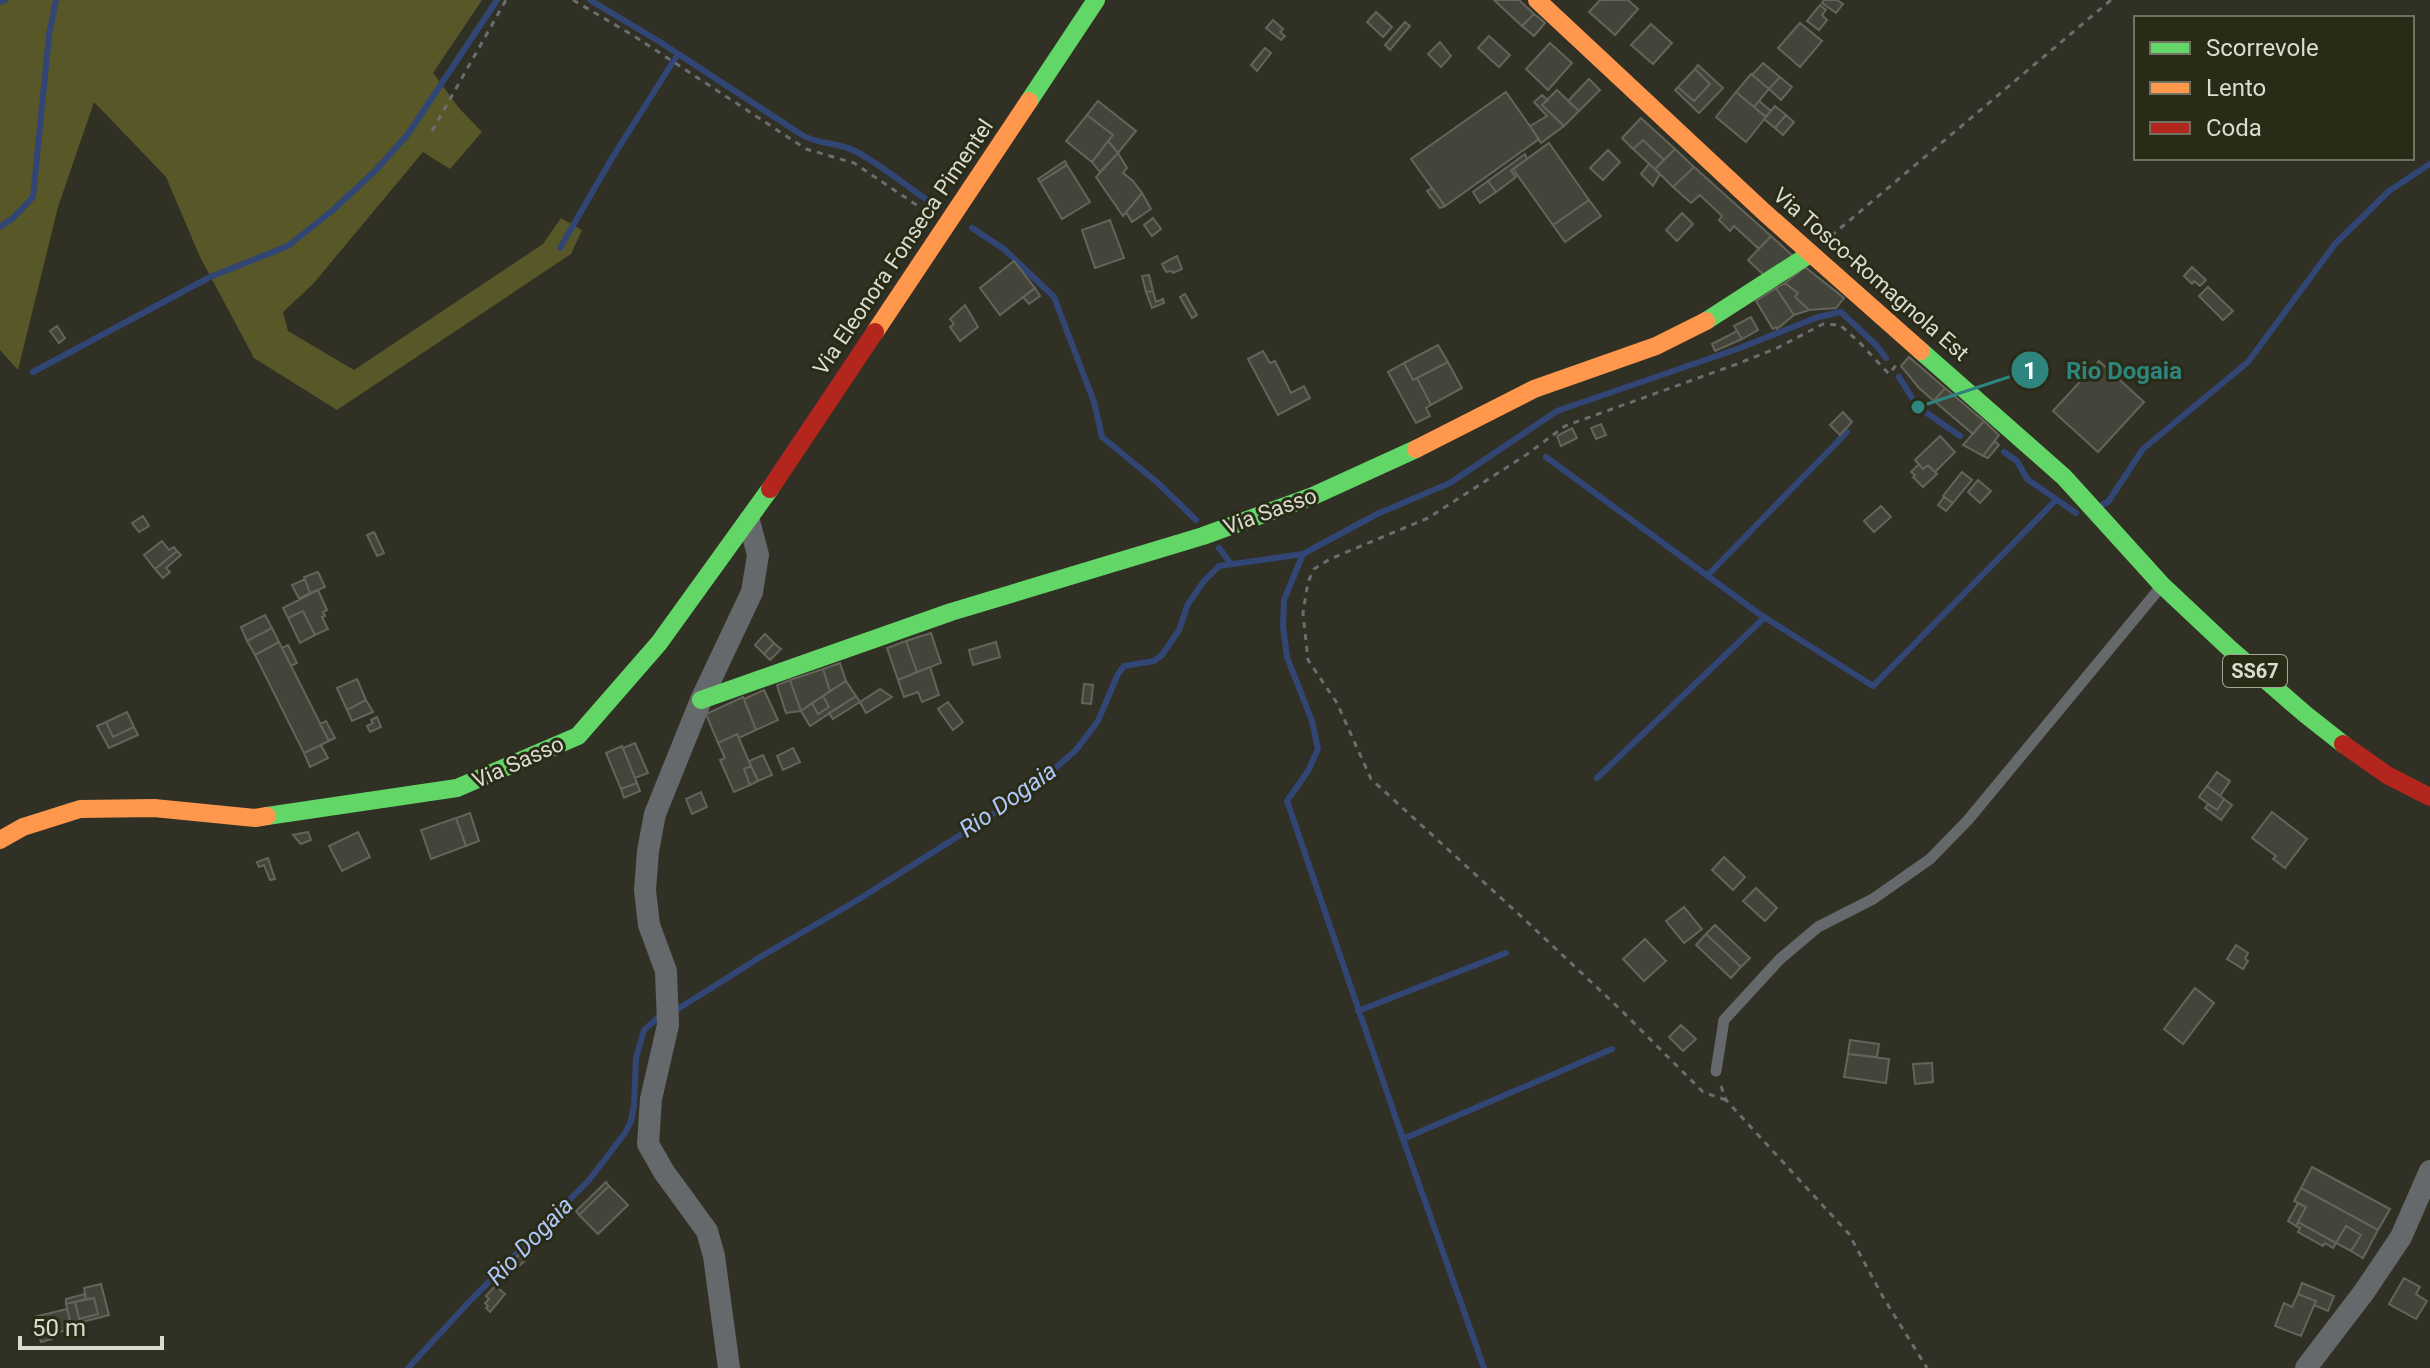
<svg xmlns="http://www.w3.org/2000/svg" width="2430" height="1368" font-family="Roboto,sans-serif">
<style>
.green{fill:#575728}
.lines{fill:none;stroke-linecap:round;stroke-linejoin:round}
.stream{stroke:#324676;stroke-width:6}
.building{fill:#43443a;stroke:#64645a;stroke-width:2}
.path{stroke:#6b6d6e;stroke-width:3;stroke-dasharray:6 6;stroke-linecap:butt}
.lane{stroke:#66696c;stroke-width:11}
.street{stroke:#66696c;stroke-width:22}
.fast{stroke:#63d668;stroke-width:18}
.slow{stroke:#ff974d;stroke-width:18}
.jam{stroke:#b3261e;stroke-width:18}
.labels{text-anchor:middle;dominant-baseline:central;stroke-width:6;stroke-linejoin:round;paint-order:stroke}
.shield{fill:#2a2b17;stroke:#a6a698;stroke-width:2}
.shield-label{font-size:20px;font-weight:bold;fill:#dbdbcf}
.street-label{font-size:22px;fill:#dbdbcf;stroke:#2a2b17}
.water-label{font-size:24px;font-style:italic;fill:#afc6f8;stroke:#2a2b17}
.leader{fill:none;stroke:#2e857d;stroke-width:3}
.callout-dot{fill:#2e857d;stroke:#2a2b17;stroke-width:3}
.mark-label{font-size:24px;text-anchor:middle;font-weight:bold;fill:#fff}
.callout-label{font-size:24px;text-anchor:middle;font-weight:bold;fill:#2e857d;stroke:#2a2b17;stroke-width:6;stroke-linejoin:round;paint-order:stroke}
</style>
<rect width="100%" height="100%" fill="#303025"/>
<!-- green -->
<path class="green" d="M0,0H482L433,73L459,108L482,132L450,169L423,152L313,284L283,312L288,331L354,370L543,244L561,218L582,230L571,254L337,410L254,358L200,257L166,177L94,102L58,207L18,370L0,350Z"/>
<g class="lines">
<!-- stream -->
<path class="stream" d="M590,0L660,42L802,135C819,145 838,142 855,151C884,166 910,190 938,207
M0,2L5,0
M0,227L13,218L33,197L49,35L56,0
M972,228L1004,249L1054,297L1094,402L1102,437L1158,483L1196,520
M560,248L612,158L678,54
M33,372L210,277L288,246L333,210L375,171L408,134L497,0
M1899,377L1918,407L1960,436
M2004,452L2017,461L2027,479L2076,513
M1546,457L1758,613L1873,686L2056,500
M2102,505L2108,502L2143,449L2248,362L2335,244L2389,191L2430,164
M1219,548L1231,564
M1303,554L1284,600L1283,626L1287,657L1312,721L1318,749L1308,771L1287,801L1403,1139L1484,1368
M1707,576L1847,432
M1597,778L1765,617
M1358,1011L1506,953
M673,1012L762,956L856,901L1028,792L1076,750L1098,721L1118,674L1124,666L1154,661L1162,655L1179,630L1188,604L1204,581L1219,566L1303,554L1377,514L1450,483L1557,411L1740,348L1818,317L1841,312L1876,345L1886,358
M1403,1139L1612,1049
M408,1368L469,1302L589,1180L625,1133L631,1121L634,1106L636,1058L644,1030L660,1016"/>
</g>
<!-- building -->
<path class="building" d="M1494,0H1519L1534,14L1522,26Z
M1600,0H1628L1638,9L1615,35L1589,12Z
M1824,0H1837L1843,4L1836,13L1822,3Z
M1820,5L1826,10L1822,15L1827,20L1819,30L1807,21Z
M1376,12L1392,27L1383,37L1367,22Z
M1534,14L1545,23L1534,36L1522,26Z
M1273,20L1283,29L1280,32L1285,36L1281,40L1266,28Z
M1405,22L1410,26L1390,50L1385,45Z
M1800,23L1822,41L1800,67L1778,48Z
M1651,24L1672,43L1653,64L1631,45Z
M1489,36L1510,55L1499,67L1478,48Z
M1440,42L1451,56L1441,67L1428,54Z
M1550,43L1572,63L1548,90L1526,69Z
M1265,48L1271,53L1257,71L1251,65Z
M1763,63L1780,77L1769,89L1752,75Z
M1698,65L1723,88L1699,113L1675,90L1678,87L1694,101L1710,84L1695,69Z
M1695,69L1710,84L1694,101L1678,87Z
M1751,74L1769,89L1754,107L1736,92Z
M1780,77L1792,87L1781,100L1769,89Z
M1589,79L1600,90L1579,111L1568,101Z
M1557,90L1579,111L1564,126L1542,105Z
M1506,92L1539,139L1445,206L1411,159Z
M1736,92L1766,117L1746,142L1716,117Z
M1542,95L1548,100L1542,105L1564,126L1541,143L1530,126L1547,116L1534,102Z
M1098,101L1136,131L1118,153L1108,141L1113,135L1087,115Z
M1759,101L1771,111L1766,117L1754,107Z
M1775,106L1786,115L1775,128L1764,119Z
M1087,115L1113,135L1092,162L1066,141Z
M1786,115L1794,122L1783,135L1775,128Z
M1641,118L1675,149L1664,160L1643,140L1633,149L1622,138Z
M1643,140L1664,160L1655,169L1633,149Z
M1108,141L1118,153L1100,172L1092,162Z
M1549,143L1589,200L1553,225L1513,169Z
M1675,149L1694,167L1673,187L1655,169Z
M1608,150L1620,162L1603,180L1590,168Z
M1118,153L1127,168L1123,173L1133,181L1142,193L1123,216L1096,177Z
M1525,154L1527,159L1511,171L1516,177L1496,192L1488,181Z
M1065,161L1067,165L1040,182L1038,179Z
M1649,164L1660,174L1653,186L1641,174Z
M1067,165L1090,202L1062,219L1040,182Z
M1694,167L1771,236L1759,249L1734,226L1730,231L1719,220L1722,216L1700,195L1691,203L1673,187Z
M1488,181L1496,192L1480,203L1473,192Z
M1432,188L1445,206L1440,208L1427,191Z
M1142,193L1151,209L1132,222L1126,212Z
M1589,200L1601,216L1565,242L1553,225Z
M1682,213L1693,224L1677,241L1666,230Z
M1153,218L1161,229L1152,236L1144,225Z
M1110,220L1124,258L1095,268L1082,230Z
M1771,236L1795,258L1769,280L1748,260Z
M1177,256L1182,269L1173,273L1172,271L1166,272L1162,264Z
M1014,261L1035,288L1000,315L980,288Z
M1805,267L1844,298L1836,308L1809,310L1795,297L1798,293L1785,283Z
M2192,267L2206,280L2200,286L2194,281L2192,284L2184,276Z
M1149,275L1153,291L1146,292L1142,276Z
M1785,283L1798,293L1795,297L1809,310L1794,315L1776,288Z
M2208,287L2233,311L2223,320L2199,296Z
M1035,288L1040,296L1029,304L1023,297Z
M1776,288L1794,315L1777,329L1776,327L1773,329L1756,301Z
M1153,291L1156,302L1163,299L1164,303L1152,308L1146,292Z
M1185,294L1197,315L1192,318L1180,297Z
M965,305L978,327L960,341L950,327L954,324L950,319Z
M1751,317L1758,330L1742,339L1734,326Z
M57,326L65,338L59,343L50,331Z
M1737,331L1742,339L1715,351L1712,344Z
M1438,345L1448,362L1413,380L1404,363Z
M1263,351L1270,363L1275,361L1291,393L1304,386L1310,398L1278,415L1248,359Z
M1909,357L1945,388L1934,401L1919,388L1901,366Z
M2099,361L2144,402L2098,452L2053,411Z
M1448,362L1462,388L1431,405L1417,378Z
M1404,363L1413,380L1417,378L1431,405L1426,408L1430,416L1416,423L1388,372Z
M1945,388L1984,421L1973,434L1934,401Z
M1843,412L1852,422L1840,435L1830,425Z
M1984,421L1999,435L1983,456L1963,445Z
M1601,424L1606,435L1596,439L1591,428Z
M1572,428L1577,438L1561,446L1557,436Z
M1940,436L1955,452L1935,472L1928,465L1923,469L1915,460Z
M1995,441L1999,445L1988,458L1983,456Z
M1919,464L1923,469L1928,465L1937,474L1923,487L1913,477L1915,475L1911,472Z
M1962,472L1972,480L1953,503L1943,496Z
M1978,480L1991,491L1980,503L1968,492Z
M1944,497L1953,503L1946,511L1938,505Z
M1881,506L1891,517L1874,532L1864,521Z
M143,516L149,526L139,532L132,523Z
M374,532L384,553L377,556L367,535Z
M162,541L169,550L174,547L177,551L155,569L144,555Z
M177,551L181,555L166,568L170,572L163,578L155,569Z
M318,572L325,587L310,593L304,577Z
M305,579L310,593L299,599L292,585Z
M318,590L327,610L323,612L325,616L322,617L328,629L315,635L303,611L288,618L283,608Z
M303,611L315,635L300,643L288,618Z
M265,615L272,628L247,641L241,627Z
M272,628L279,642L255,655L247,641Z
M931,633L941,663L917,672L906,641Z
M765,634L774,643L764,654L755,645Z
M906,641L917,672L898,680L887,648Z
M279,642L329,741L304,753L255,655Z
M996,642L1000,657L973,665L969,650Z
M774,643L781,649L770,660L764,654Z
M288,645L297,663L291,666L282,648Z
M840,663L846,681L830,691L823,669Z
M930,667L939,695L922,702L918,692L904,697L898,680Z
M823,669L830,691L801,711L790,680Z
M357,679L366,700L347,710L337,688Z
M790,680L801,711L786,713L777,685Z
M846,681L856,696L810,726L801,711L812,703L818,714L829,707L823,696Z
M1084,684L1093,685L1091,704L1082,703Z
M880,689L892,697L866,713L860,702Z
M764,690L778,720L756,730L744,699Z
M823,696L829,707L818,714L812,703Z
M856,696L860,702L833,719L829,713Z
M743,697L756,730L739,738L737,734L718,743L706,714Z
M366,700L373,712L352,721L347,710Z
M948,702L963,722L953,730L938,709Z
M127,712L134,727L113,737L106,722Z
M377,717L381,727L370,732L367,726L373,723L371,720Z
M326,721L335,738L329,741L320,724Z
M106,722L113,737L134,727L138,735L109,748L97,726Z
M737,734L751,766L744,769L750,785L734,792L720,760L725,758L718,743Z
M635,743L648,773L635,778L623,748Z
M321,745L328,758L310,767L304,753Z
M622,746L637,783L621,789L606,753Z
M793,748L800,762L783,770L777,756Z
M763,755L772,775L758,781L749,761Z
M751,766L758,781L750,785L744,769Z
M2217,772L2230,781L2220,796L2207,786Z
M637,783L640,791L624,798L621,789Z
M2207,786L2224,799L2217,810L2199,797Z
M701,792L707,807L692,814L686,799Z
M2224,799L2232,805L2221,820L2205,808L2208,804L2217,810Z
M2272,812L2307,839L2285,868L2273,859L2276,856L2252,838Z
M470,813L479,841L466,846L456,818Z
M456,818L466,846L431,859L421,830Z
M308,832L311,840L301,844L293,835Z
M358,832L370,857L342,871L329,846Z
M1724,857L1745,877L1733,890L1712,870Z
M268,858L275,879L270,880L264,865L259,867L257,862Z
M1756,888L1777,908L1765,921L1743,901Z
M1684,907L1702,929L1684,943L1666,921Z
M1715,925L1750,958L1741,967L1706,934Z
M1706,934L1741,967L1731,978L1696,945Z
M1645,939L1666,961L1644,981L1623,959Z
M2236,945L2248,953L2245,959L2248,961L2243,969L2227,959Z
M2195,988L2214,1003L2183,1044L2164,1029Z
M1681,1025L1696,1039L1683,1051L1669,1037Z
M1850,1040L1879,1044L1877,1057L1848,1054Z
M1848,1054L1889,1059L1886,1083L1844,1077Z
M1932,1063L1933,1082L1915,1084L1913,1064Z
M2312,1167L2390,1209L2378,1230L2301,1188Z
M606,1182L609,1186L579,1215L576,1211Z
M609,1186L628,1205L598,1234L579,1215Z
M2301,1188L2378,1230L2363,1258L2351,1251L2361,1235L2346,1226L2336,1243L2298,1222L2306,1207L2294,1201Z
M2298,1203L2306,1207L2296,1226L2288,1221Z
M564,1208L569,1214L558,1225L553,1219Z
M2298,1222L2336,1243L2333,1248L2325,1243L2323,1246L2298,1232L2300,1228L2296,1226Z
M2346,1226L2361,1235L2351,1251L2336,1243Z
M525,1249L531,1255L519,1266L514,1260Z
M2404,1278L2420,1287L2416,1294L2427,1301L2416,1319L2389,1304Z
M2302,1283L2334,1296L2328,1311L2314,1305L2316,1301L2298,1294Z
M101,1284L109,1315L71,1325L66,1304L75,1302L79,1319L98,1314L94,1298L86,1299L84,1288Z
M495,1286L505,1294L490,1312L486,1308L488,1306L485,1303L489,1299L486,1296Z
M85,1294L86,1299L66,1304V1299Z
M2298,1294L2316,1301L2301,1336L2275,1326L2284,1303L2292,1307Z
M94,1298L98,1314L79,1319L75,1302Z
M67,1309L71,1325L74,1324L75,1328L51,1334L52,1339L41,1342L34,1317Z"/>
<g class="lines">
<!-- path -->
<path class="path" d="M573,0L634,36L806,149L854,163L927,212
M432,131L506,0
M1831,236L2111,0
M1721,1086L1726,1100L1849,1234L1883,1297L1927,1368
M1726,1100L1703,1092L1621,1010L1524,919L1371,779L1337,703L1308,660L1303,613L1308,582L1314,569L1330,559L1428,518L1526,455L1565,426L1737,364L1777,348L1823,324L1840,325L1860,343L1889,374L1897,364"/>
<!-- lane -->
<path class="lane" d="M1716,1071L1724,1020L1780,959L1818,927L1873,899L1930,859L1968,820L2160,588"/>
<!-- street -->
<path class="street" d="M729,1368L714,1256L707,1231L664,1172L648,1144L651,1099L668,1025L666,971L649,925L645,890L648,851L655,814L701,700L752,592L758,555L749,521
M2306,1368L2364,1292L2401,1237L2430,1171"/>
<!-- fast -->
<path class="fast" d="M1029,101L1096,0
M1706,321L1810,254
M1921,351L2064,477L2162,585L2229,648L2305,714L2343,744
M701,700L951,612L1203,536L1313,496L1416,449
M267,816L457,788L578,736L659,643L770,489"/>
<!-- slow -->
<path class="slow" d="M1537,0L1764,212L1921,351
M875,332L1029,101
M1416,449L1534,389L1656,346L1706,321
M0,840L23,827L80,809L154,808L255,818L267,816"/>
<!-- jam -->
<path class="jam" d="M770,489L875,332
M2343,744L2387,775L2430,797"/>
</g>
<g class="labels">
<!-- shield labels -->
<rect class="shield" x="2223" y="655" width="64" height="32" rx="6"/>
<g class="shield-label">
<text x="2255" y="671">SS67</text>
</g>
<!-- street labels -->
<g class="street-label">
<text transform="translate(903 247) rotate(-56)">Via Eleonora Fonseca Pimentel</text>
<text transform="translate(1871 274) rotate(41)">Via Tosco-Romagnola Est</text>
<text transform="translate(1270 511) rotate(-20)">Via Sasso</text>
<text transform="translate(518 762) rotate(-24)">Via Sasso</text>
</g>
<!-- water labels -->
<g class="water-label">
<text transform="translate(1008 800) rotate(-35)">Rio Dogaia</text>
<text transform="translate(530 1241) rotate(-46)">Rio Dogaia</text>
</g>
</g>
<!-- callouts -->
<path class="leader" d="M1918 407L2030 370"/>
<g class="callout-dot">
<circle cx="1918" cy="407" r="8"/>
<circle cx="2030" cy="370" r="20"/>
</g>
<g class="mark-label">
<text x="2030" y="379">1</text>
</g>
<g class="callout-label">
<text x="2124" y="379">Rio Dogaia</text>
</g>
<!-- legend -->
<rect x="2134" y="16" width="280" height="144" fill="#2a2b17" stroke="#717161" stroke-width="2"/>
<rect x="2150" y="42" width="40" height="12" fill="#63d668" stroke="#717161" stroke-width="2"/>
<text x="2206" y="56" font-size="24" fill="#dbdbcf">Scorrevole</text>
<rect x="2150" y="82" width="40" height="12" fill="#ff974d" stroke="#717161" stroke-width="2"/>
<text x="2206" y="96" font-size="24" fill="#dbdbcf">Lento</text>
<rect x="2150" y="122" width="40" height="12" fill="#b3261e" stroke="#717161" stroke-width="2"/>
<text x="2206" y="136" font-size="24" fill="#dbdbcf">Coda</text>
<!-- scale -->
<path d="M20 1336v12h142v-12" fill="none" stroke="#dbdbcf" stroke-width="4"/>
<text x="32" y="1336" font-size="24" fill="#dbdbcf" stroke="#2a2b17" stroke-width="6" paint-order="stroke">50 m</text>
</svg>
